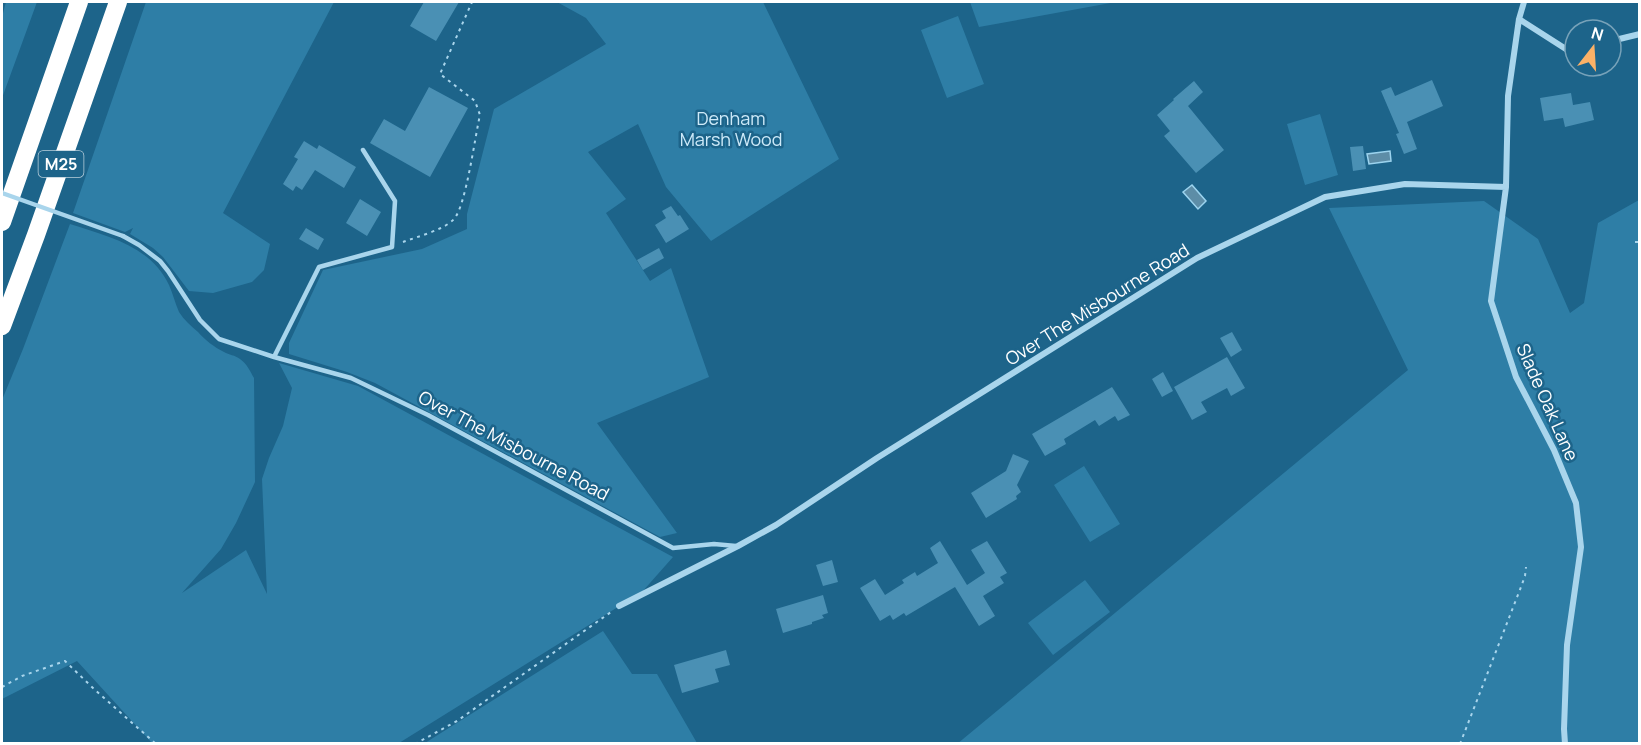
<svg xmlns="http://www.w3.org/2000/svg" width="1641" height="745" font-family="Manrope,sans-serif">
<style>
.green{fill:#2e7ea6}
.water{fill:#5d8da7;stroke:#9cd3ee;stroke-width:1.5}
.building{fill:#4a90b4}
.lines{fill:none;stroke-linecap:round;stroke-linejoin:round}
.path{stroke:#a9d5ec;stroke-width:2;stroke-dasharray:3 4.5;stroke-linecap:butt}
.lane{stroke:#a9d5ec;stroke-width:4.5}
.street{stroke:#a9d5ec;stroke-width:6}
.highway{stroke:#fff;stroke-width:18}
.lane-bridge{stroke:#a9d5ec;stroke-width:4.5}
.labels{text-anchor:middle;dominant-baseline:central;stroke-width:5;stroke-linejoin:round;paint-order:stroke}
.shield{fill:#1d648a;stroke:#bbd0dc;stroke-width:1.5}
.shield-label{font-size:16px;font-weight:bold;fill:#fff}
.park-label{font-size:18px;fill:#ceeaf9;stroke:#1d648a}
.street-label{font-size:18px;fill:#fff;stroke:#1d648a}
</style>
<rect width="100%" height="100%" fill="#1d648a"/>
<!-- green -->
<path class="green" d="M6,2H37L2,98V17Z
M146,2H334L223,213L270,244L264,270L252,282L213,293L189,291L163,257L153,248L130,234L133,228L125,232L73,213Z
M557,2H763L839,159L711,241L666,187L638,124L588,152L626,199L606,213L650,281L671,268L709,377L597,423L677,533L660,537L375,383L347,372L289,354V343L323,270L422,249L467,229V214L494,109L606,44L586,18Z
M970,2H1116L979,27Z
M958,16L984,84L947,98L921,30Z
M1320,114L1338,175L1305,185L1287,124Z
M1639,200V743L957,744L1408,370L1329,208L1484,201L1538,239L1570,313L1584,303L1598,223Z
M70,224C107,236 151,246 169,285C173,294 175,303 179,312C184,320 191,326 198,332C205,340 214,347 224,352C229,355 235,355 240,359C247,364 250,371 254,378L255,482L236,523L221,549L182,593L246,550L267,594L262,479L269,458L283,426L292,388L279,363L358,386L673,557L642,592L399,743H152L77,661L2,699V400L23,349Z
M1084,466L1120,524L1090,542L1054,485Z
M1085,580L1110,612L1053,655L1028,623Z
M603,631L632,674H657L697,743H425Z"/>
<!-- water -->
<path class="water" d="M1390,151L1391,161L1369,164L1367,154Z
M1192,185L1206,201L1198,209L1183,192Z"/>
<!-- building -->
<path class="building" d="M424,2H459L436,41L410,26Z
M1432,80L1443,106L1407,122L1417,149L1404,154L1396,134L1399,133L1381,91L1391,87L1395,96Z
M1194,81L1203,92L1188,106L1224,150L1196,173L1164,136L1170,131L1157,115L1174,100L1173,99Z
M429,87L468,108L430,177L370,143L384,119L405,131Z
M1571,93L1573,105L1590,102L1594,120L1565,127L1563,118L1544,121L1540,98Z
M304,141L317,149L319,145L356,167L344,188L315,170L302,190L296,186L293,191L283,184L298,159L294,157Z
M1363,146L1366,169L1353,171L1350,147Z
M360,199L381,212L367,236L346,223Z
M671,206L678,216L680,215L689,229L666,243L655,225L666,218L662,211Z
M306,228L324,239L318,250L299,239Z
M659,248L664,258L643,270L637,260Z
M1232,332L1242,350L1231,357L1220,338Z
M1227,357L1245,388L1231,396L1227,388L1201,402L1207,412L1192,420L1174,387Z
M1163,372L1173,391L1162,397L1152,379Z
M1112,387L1130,415L1118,421L1115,416L1099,426L1095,420L1064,439L1066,444L1045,456L1032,434Z
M1013,454L1029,461L1017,485L1021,492L1016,496L1017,499L986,518L971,493L1006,471Z
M940,541L967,585L985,573L971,550L987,541L1007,573L1000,577L1004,583L983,596L995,616L979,626L955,587L906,616L904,613L893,620L890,615L880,621L860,588L875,579L885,595L904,583L902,580L915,572L917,576L938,563L930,548Z
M832,560L838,582L823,586L816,565Z
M823,595L828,613L822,615L824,618L812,622V624L783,633L776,609Z
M726,650L730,665L715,669L719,682L682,693L674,665Z"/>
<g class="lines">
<!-- path -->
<path class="path" d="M403,242C416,237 444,230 454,219C466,206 475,136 480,115L475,101L440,74L472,2
M1635,242H1640
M2,687L22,676L65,661L95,690L156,744
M415,744L457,721L611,612
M1460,744L1521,587L1525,576L1526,567"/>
<!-- lane -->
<path class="lane" d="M123,236L139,245L160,261L168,271L200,320L219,339L274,357L351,378L428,415L673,548L714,544L736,546
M274,357L319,267L392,247L395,201L363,150"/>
<!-- street -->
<path class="street" d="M1524,2L1519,19L1508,96L1506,187L1491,301L1516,377L1554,450L1576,503L1581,547L1567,645L1564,729L1565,744
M1519,19L1569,51L1575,49
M1611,41L1640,34
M619,606L738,546L776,525L877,458L1197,258L1325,197L1405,184L1506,187"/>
<!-- highway -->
<path class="highway" d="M2,222L79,2
M2,326L36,235L118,2"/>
<!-- lane-bridge -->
<path class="lane-bridge" d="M2,193L123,236"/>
</g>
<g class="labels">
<!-- shield labels -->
<rect class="shield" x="38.5" y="151" width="45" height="26" rx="4.5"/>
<g class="shield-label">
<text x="61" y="164">M25</text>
</g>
<!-- park labels -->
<g class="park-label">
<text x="731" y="118">Denham<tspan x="731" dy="21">Marsh Wood</tspan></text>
</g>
<!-- street labels -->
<g class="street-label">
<text transform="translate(1097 304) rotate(-32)">Over The Misbourne Road</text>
<text transform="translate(1548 402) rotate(66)">Slade Oak Lane</text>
<text transform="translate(514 445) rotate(28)">Over The Misbourne Road</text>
</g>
</g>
<!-- border -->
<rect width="1641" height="745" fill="none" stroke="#ffffff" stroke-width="6"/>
<!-- north arrow -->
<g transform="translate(1593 48) rotate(17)"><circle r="28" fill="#1d648a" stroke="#77a2b9" stroke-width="1.5"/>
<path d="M0-4.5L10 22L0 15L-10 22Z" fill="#fbb167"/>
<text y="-9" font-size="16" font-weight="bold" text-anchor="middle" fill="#ffffff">N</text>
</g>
</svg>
